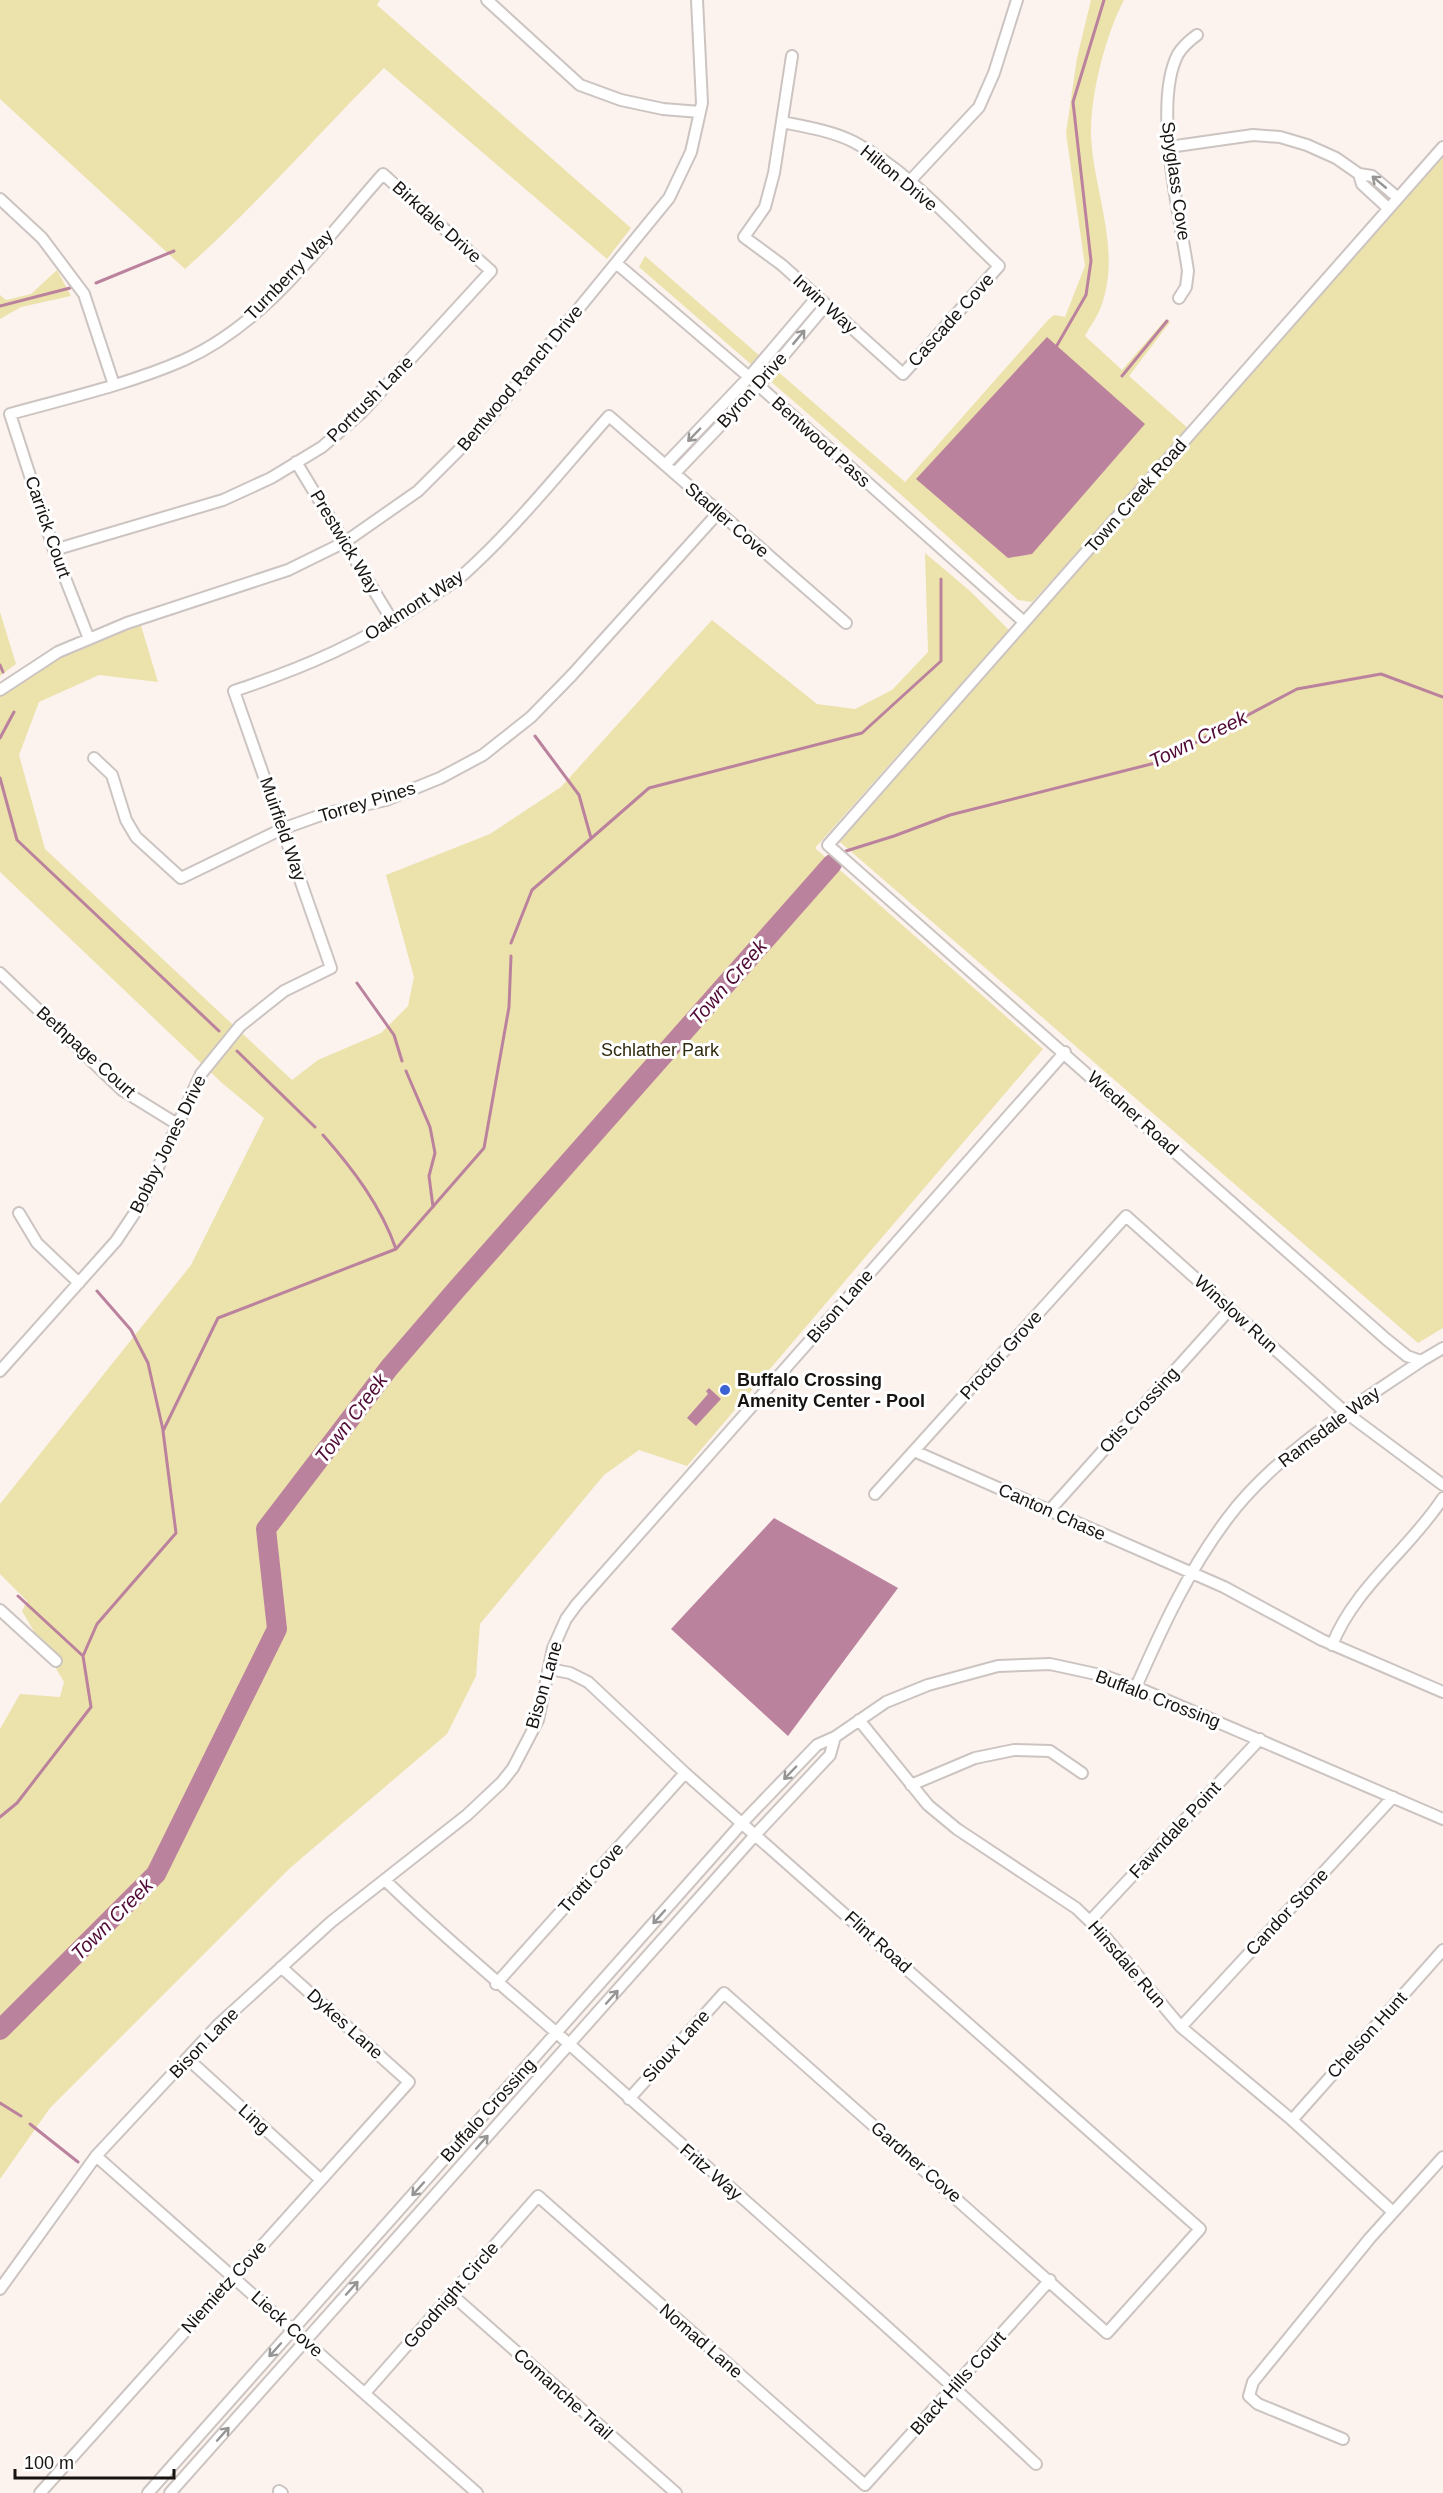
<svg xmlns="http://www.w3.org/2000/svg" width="1443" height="2493" font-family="Arial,sans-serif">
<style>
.green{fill:#ece2ac}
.water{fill:#bb829e}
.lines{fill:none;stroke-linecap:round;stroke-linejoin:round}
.stream{stroke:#bb829e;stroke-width:3}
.river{stroke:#bb829e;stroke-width:20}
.minor-casing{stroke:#ccc4c1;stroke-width:14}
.minor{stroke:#fff;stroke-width:10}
.oneway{stroke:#969594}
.poi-dot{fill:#3a62d3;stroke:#fff;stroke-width:2}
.labels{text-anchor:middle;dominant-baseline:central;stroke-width:6;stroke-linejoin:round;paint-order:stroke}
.street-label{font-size:18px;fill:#161311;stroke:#fff}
.park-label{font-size:18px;fill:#302b0f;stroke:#fff}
.poi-label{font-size:18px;font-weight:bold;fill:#161311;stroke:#fff;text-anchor:start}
.water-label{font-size:20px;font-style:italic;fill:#510b36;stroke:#fff}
</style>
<rect width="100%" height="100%" fill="#fcf3ef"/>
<!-- green -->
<path class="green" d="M0,0H380L377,5L631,228L607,259L384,68C317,135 256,206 185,269L0,99Z
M1091,0H1124C1105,36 1090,96 1091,137C1094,193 1121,248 1102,304C1099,315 1090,326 1085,336L1122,370L1166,319L1170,322L1129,376L1190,430L1032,602L1018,600L898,492L639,267L645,256L905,482L1048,320L1054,315L1065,317L1085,266L1066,133L1077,58Z
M1443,152V1328L1418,1343L840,842Z
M57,270L71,296L21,307L0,319V295L6,300L31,294Z
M925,553L970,591L1009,630L815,848L1043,1049L687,1466L639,1450L604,1475L480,1624L476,1676L447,1734L290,1868L50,2108L0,2179V1729L20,1694L60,1697L64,1682L22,1611L27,1601L0,1574V1504L191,1265L264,1118L222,1083L0,872V690L58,652L139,619L158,682L99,675L39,702L19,755L45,849L292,1080L318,1060L381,1033L408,1006L414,977L386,875L490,834L561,787L712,620L817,704L855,709L892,690L928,652Z
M0,612L16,664L0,676Z"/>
<!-- water -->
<path class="water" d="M1047,337L1145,424L1032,554L1008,558L916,479Z
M709,1388L721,1399L696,1426L687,1418L708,1394L706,1391Z
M774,1518L898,1588L788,1736L671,1629Z"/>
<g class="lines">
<!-- stream -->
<path class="stream" d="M96,283L174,251
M0,306L70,288
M1056,347L1086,295L1091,261L1073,102L1104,0
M1122,376L1167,321
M0,665L3,672
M535,736L579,795L591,838
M0,738L14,712
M0,778L17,840L219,1031
M846,851L894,836L950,815L1159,762L1297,689L1381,674L1443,697
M511,943L532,890L649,788L862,733L941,661V579
M357,983L394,1035L402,1061
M237,1051L315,1127
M406,1071L430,1127L435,1153L429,1176L433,1207
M323,1135C353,1169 381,1206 396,1249
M97,1291L131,1330L148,1363L163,1430
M18,1596L83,1656
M0,1817L17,1803L91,1707L83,1656L97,1624L176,1533L163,1431L218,1318L396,1249L484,1148L509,1007L511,956
M0,2103L21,2116
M30,2124L78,2162"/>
<!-- river -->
<path class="river" d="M0,2030L156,1874L277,1629L266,1529L389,1368L456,1290L832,864"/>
<!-- minor casing -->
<g class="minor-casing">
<path id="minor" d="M487,0L580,85L621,100L663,109L700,112
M782,122C807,127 832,131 854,142C909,171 954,224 999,266L903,374L782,265L744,237L765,207L774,173L792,56
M1169,147L1253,135L1280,137L1307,145L1336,158L1359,174L1372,176L1397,197
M1443,147L828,845L1386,1339L1407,1356L1421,1361L1443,1348
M1359,174L1362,184L1388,208
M909,182L979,107L994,73L1017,0
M0,199L42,238L84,294L114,385
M616,263L749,377L1024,622
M1179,298L1186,287L1188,271C1180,216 1152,104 1178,54C1183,46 1190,40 1197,35
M296,462L393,622
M665,465L749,377L817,297
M675,473L758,386L826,305
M54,550L223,500L271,478L322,447L361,413L491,271L383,174C324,240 267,323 184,360C129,384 68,398 10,414L54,550L89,639
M0,690L58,652L89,639L127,623L288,570L345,542L418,491L482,427L669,198L691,152L702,103L697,0
M94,758L112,775L126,820L136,837L181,878L282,829L324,814L386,800L440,778L483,755L531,717L572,675L718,513
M0,973L122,1090L177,1124
M19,1213L37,1243L79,1283
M0,1371L116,1241L142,1202L201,1074L240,1026L284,991L331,968L234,691C303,668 366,641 426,600C439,591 453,584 464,574C517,526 562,469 609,416L846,623
M914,1451L1224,1587L1322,1640L1443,1692
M875,1494L1126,1216L1345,1412L1443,1485
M1049,1511L1230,1309
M0,1610L56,1661
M1332,1645C1355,1587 1409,1550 1443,1498
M550,1669L570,1673L588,1682L685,1773L1200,2229L1107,2333L724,1993L629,2099
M1136,1687C1162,1628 1188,1571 1227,1519C1275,1454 1355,1406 1421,1361
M859,1720L928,1805L957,1829L1076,1908L1102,1933L1181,2027L1292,2120L1393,2212
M911,1785L975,1758L1014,1750L1050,1751L1082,1773
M385,1880C444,1938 507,1989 568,2043C724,2183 883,2320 1036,2464
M1090,1921L1260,1739
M496,1984L685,1773
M1181,2027L1393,1797
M188,2059L321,2180
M1292,2120L1443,1950
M96,2156L477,2493
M0,2289L96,2156L218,2025L331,1922L467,1815L501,1783L513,1768L538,1720L553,1648L566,1619L577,1604L1065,1052
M451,2294L676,2493
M365,2393L538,2196L865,2485L1050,2280
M1343,2439L1258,2404L1249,2396L1253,2382L1370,2238L1443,2157
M279,2491L282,2493
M40,2493L409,2082L281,1967
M148,2493L743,1822L817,1745L835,1737L886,1702L928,1685L998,1666L1050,1664L1105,1676L1136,1687L1443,1819
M170,2493L756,1834L830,1755L835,1737"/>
</g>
<!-- minor -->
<use href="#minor" class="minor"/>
</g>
<!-- one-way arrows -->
<defs><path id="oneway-shaft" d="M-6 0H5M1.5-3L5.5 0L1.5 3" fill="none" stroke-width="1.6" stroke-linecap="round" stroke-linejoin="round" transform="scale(1.5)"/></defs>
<g class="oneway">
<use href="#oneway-shaft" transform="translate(1379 182) rotate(-140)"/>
<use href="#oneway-shaft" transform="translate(799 337) rotate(-50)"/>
<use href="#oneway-shaft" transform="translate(694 435) rotate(134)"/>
<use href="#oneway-shaft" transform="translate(790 1773) rotate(134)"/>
<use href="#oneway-shaft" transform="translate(659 1917) rotate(132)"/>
<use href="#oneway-shaft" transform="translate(612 1997) rotate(-48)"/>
<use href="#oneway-shaft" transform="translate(482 2142) rotate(-48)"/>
<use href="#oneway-shaft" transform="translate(418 2189) rotate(132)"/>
<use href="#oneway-shaft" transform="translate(352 2288) rotate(-48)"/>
<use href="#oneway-shaft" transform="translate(275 2350) rotate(132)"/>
<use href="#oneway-shaft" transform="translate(223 2434) rotate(-48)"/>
</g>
<!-- markers -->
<circle class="poi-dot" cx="725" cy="1390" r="6"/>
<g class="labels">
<!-- street labels -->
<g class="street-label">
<text transform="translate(899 178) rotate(39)">Hilton Drive</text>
<text transform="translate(1176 181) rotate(82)">Spyglass Cove</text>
<text transform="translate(437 222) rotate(42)">Birkdale Drive</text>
<text transform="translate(289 275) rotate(-46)">Turnberry Way</text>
<text transform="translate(825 304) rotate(42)">Irwin Way</text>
<text transform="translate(951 320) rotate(-48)">Cascade Cove</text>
<text transform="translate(520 378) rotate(-50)">Bentwood Ranch Drive</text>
<text transform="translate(752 390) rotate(-48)">Byron Drive</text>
<text transform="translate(370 399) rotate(-45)">Portrush Lane</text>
<text transform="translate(821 442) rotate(42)">Bentwood Pass</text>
<text transform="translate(1136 496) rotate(-49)">Town Creek Road</text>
<text transform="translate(727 520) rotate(41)">Stadler Cove</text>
<text transform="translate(48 527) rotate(71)">Carrick Court</text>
<text transform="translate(345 542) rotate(59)">Prestwick Way</text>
<text transform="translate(414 605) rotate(-33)">Oakmont Way</text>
<text transform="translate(367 802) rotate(-17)">Torrey Pines</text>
<text transform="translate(283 829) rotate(71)">Muirfield Way</text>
<text transform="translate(86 1052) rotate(42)">Bethpage Court</text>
<text transform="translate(1133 1113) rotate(42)">Wiedner Road</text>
<text transform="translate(168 1144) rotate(-64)">Bobby Jones Drive</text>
<text transform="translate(840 1306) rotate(-49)">Bison Lane</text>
<text transform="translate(1236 1314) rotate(42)">Winslow Run</text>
<text transform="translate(1001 1355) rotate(-48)">Proctor Grove</text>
<text transform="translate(1139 1410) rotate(-48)">Otis Crossing</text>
<text transform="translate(1329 1427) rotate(-37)">Ramsdale Way</text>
<text transform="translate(1052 1512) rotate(24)">Canton Chase</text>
<text transform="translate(544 1685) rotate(-74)">Bison Lane</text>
<text transform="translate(1158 1699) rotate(21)">Buffalo Crossing</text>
<text transform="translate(1175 1830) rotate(-47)">Fawndale Point</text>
<text transform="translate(591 1878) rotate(-48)">Trotti Cove</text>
<text transform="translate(1287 1912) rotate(-47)">Candor Stone</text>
<text transform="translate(878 1942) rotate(42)">Flint Road</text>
<text transform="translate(1127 1964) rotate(49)">Hinsdale Run</text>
<text transform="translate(345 2024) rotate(42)">Dykes Lane</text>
<text transform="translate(1367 2035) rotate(-48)">Chelson Hunt</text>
<text transform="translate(204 2043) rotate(-46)">Bison Lane</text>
<text transform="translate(676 2046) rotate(-48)">Sioux Lane</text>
<text transform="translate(488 2110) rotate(-48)">Buffalo Crossing</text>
<text transform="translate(254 2119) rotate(42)">Ling</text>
<text transform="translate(916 2162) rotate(41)">Gardner Cove</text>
<text transform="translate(711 2172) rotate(41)">Fritz Way</text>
<text transform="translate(224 2287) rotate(-48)">Niemietz Cove</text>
<text transform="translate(451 2295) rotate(-49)">Goodnight Circle</text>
<text transform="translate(287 2324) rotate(42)">Lieck Cove</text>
<text transform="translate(701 2341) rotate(41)">Nomad Lane</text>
<text transform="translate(958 2383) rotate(-48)">Black Hills Court</text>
<text transform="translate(563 2394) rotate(42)">Comanche Trail</text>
</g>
<!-- park labels -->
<g class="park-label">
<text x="660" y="1050">Schlather Park</text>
</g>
<!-- poi labels -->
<g class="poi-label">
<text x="737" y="1380">Buffalo Crossing<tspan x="737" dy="21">Amenity Center - Pool</tspan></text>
</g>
<!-- water labels -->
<g class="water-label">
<text transform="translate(1198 739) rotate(-26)">Town Creek</text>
<text transform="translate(728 982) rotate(-49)">Town Creek</text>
<text transform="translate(351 1418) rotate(-53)">Town Creek</text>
<text transform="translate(112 1919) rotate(-45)">Town Creek</text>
</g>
</g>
<!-- scale -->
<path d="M15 2469v9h159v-9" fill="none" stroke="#161311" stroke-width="3"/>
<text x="24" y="2469" font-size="18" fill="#161311" stroke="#ffffff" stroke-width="4.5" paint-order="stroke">100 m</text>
</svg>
